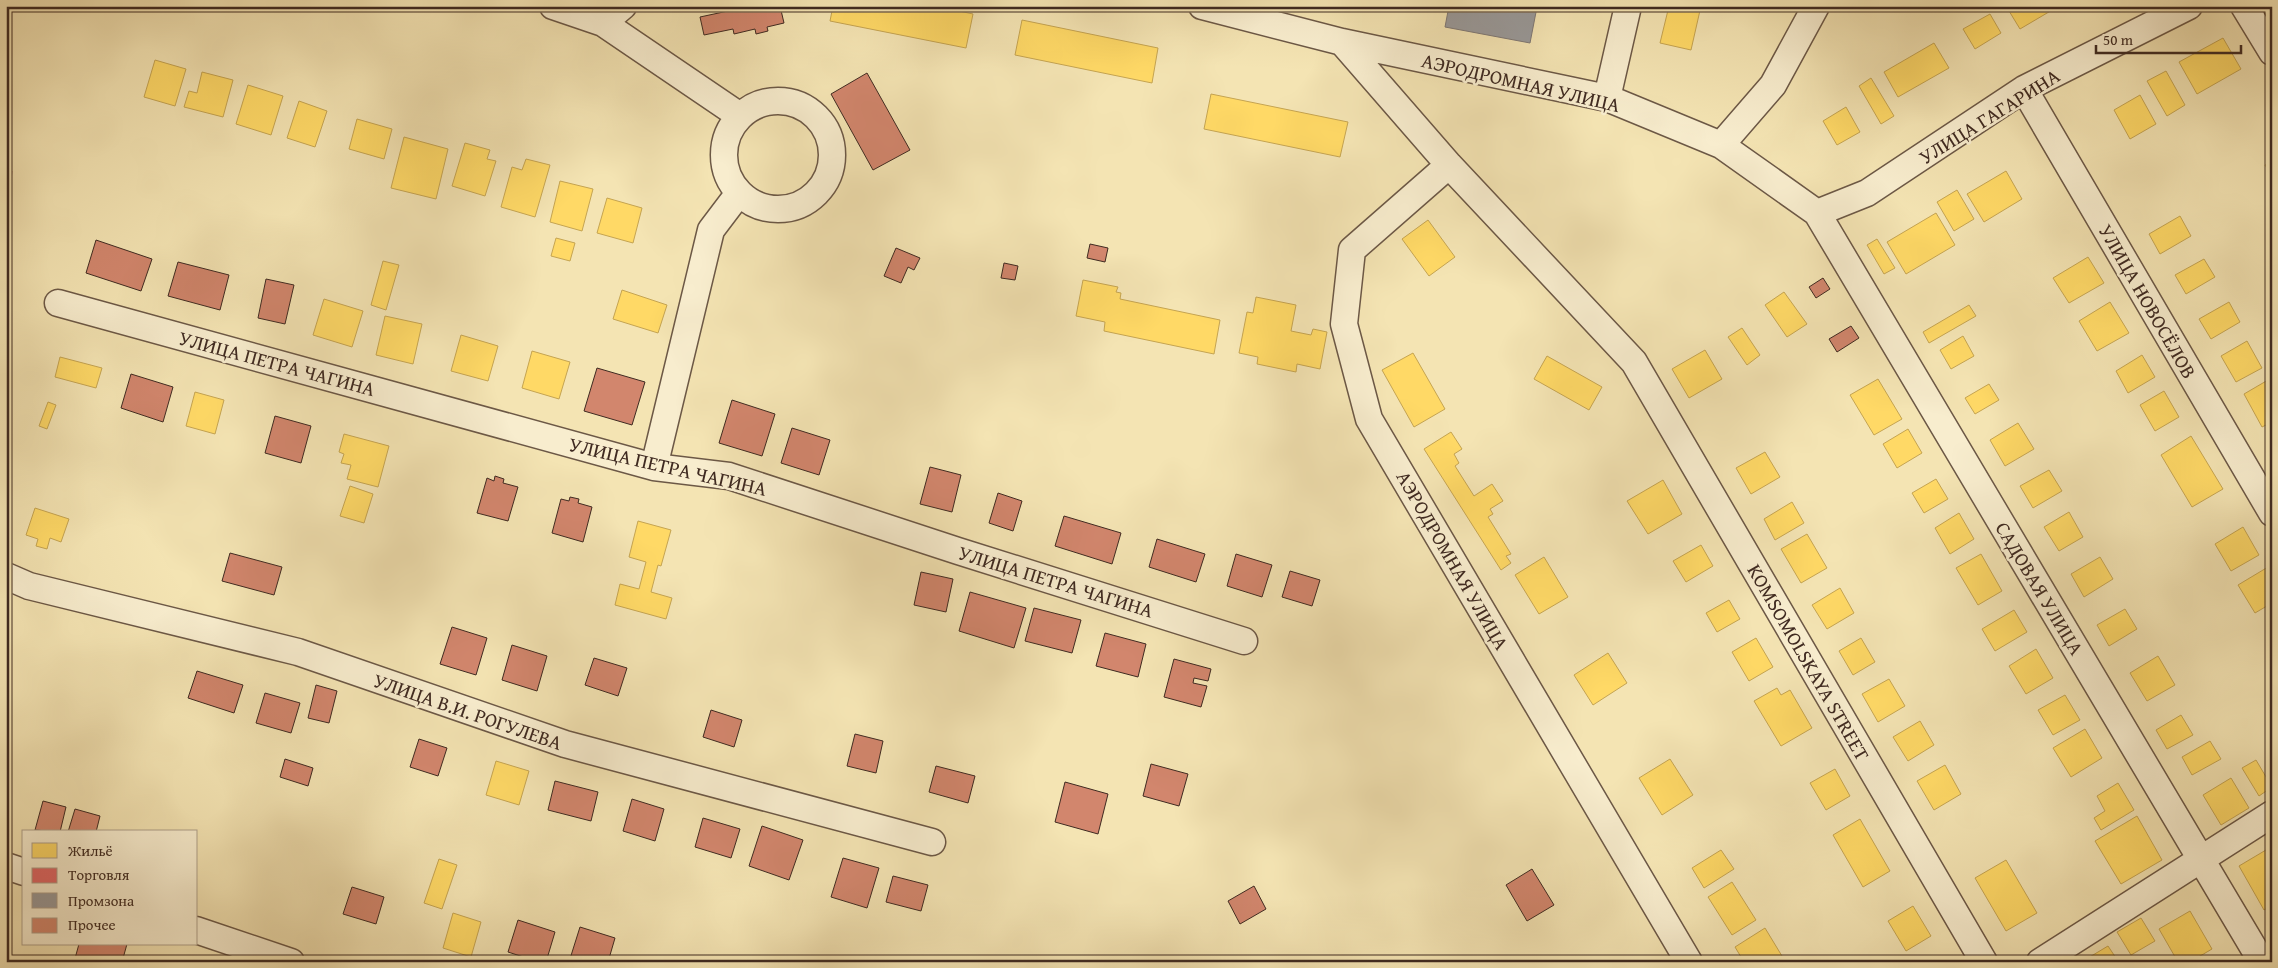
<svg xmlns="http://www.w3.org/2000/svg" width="2278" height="968" font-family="'Gentium Book Plus',serif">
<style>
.homes{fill:#ffd966;stroke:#c5a451}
.shops{fill:#e06666;stroke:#b05451}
.industry{fill:#999;stroke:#7e7875}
.building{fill:#d2866d;stroke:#3f2a21}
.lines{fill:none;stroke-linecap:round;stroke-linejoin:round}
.minor-casing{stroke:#6c5846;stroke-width:29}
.minor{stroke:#f8edce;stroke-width:26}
.labels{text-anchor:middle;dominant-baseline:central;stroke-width:5;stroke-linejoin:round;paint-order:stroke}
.street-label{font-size:20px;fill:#3f2a21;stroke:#f8edce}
</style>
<rect width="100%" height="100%" fill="#f4e4b3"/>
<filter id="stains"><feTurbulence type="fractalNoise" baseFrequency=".004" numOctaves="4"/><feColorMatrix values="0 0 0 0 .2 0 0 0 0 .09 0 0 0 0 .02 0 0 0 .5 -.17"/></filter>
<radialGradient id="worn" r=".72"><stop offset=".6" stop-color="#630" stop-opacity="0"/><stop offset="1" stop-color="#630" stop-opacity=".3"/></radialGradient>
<!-- homes -->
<path class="homes" d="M833,6H936L973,14L966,48L830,21Z
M1669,6H1701L1691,50L1660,43Z
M2006,6H2059L2020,29Z
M1990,14L2001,33L1975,49L1963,29Z
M1022,20L1158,48L1152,83L1015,55Z
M2223,38L2241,69L2197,94L2179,62Z
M1934,43L1949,68L1898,97L1884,72Z
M155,60L186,69L175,106L144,97Z
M2166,71L2185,105L2167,116L2147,81Z
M202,72L233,80L223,117L184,107L189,91L197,93Z
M1871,78L1894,116L1881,124L1859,86Z
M248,85L283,96L271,135L236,124Z
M1211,94L1348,122L1340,157L1204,129Z
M2140,95L2156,124L2130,139L2114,110Z
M299,101L327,111L315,147L287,138Z
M1846,107L1860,132L1837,145L1823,121Z
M357,119L392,129L384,159L349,149Z
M404,137L448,149L436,199L391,188Z
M465,143L490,150L487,159L496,161L485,196L452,186Z
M526,159L550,165L535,217L501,207L512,167L522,170Z
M2272,161V177L2265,165Z
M2006,171L2022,199L1984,222L1967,194Z
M560,181L593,189L582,231L550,222Z
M1957,190L1974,219L1954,231L1937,202Z
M607,198L642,208L633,243L597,233Z
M1936,213L1955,245L1906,274L1887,242Z
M2180,216L2191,236L2160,254L2149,234Z
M1428,220L1455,257L1429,276L1402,239Z
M556,238L575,243L570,261L551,256Z
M1877,239L1895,268L1884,274L1867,245Z
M2088,257L2104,283L2069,303L2053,278Z
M2204,259L2215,277L2186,294L2175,275Z
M383,261L399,265L386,310L371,305Z
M1083,280L1118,287L1116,292L1121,293L1120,299L1220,320L1214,354L1104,331L1105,322L1076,316Z
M622,290L667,305L658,333L613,319Z
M1784,292L1807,324L1787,337L1765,305Z
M1256,297L1296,305L1291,331L1311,335L1313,329L1327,332L1320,369L1297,364L1296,372L1257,364L1258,357L1239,353L1247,312L1253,313Z
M324,299L363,311L352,347L313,335Z
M2110,302L2129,333L2097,351L2079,321Z
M2229,302L2240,322L2211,339L2199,319Z
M1969,305L1976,316L1929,343L1923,332Z
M385,316L422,324L413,364L376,355Z
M1742,328L1760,355L1747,365L1728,337Z
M461,335L498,346L488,381L451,371Z
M1963,336L1974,356L1951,369L1940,350Z
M2247,341L2262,368L2236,382L2221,356Z
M1705,350L1722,379L1689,398L1672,369Z
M532,351L570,362L559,399L522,388Z
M1413,353L1445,409L1414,427L1382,370Z
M2142,355L2155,377L2128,393L2116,371Z
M1547,356L1602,387L1589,410L1534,379Z
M60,357L102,368L96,388L55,377Z
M1878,379L1902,419L1874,435L1850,395Z
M2268,380L2272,388V422L2262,427L2244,394Z
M1989,384L1999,400L1975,414L1965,398Z
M2164,391L2179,417L2155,431L2140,405Z
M195,392L224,400L215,434L186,426Z
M48,402L56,405L47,429L39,426Z
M2018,423L2034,449L2005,466L1990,440Z
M1908,429L1922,453L1897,468L1883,444Z
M1451,432L1462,449L1454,454L1459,463L1455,466L1474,496L1492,484L1503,501L1490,509L1493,514L1488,517L1511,554L1506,556L1511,563L1501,570L1424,449Z
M344,434L389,446L378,487L347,479L351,465L341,463L344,454L339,452Z
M2191,436L2223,489L2192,507L2161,455Z
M1765,452L1780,477L1751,494L1736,468Z
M2049,470L2062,491L2033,508L2020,486Z
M1936,479L1948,499L1924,513L1912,493Z
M1663,480L1682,514L1648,534L1627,501Z
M350,486L373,494L364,523L340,516Z
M1792,502L1804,523L1775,540L1764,519Z
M35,508L69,519L61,542L50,538L47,549L36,546L38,539L26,535Z
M2069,512L2083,537L2059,551L2044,527Z
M1959,513L1974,539L1950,554L1935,528Z
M638,521L671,530L661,566L658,565L651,592L672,598L666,619L615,605L620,584L639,589L646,562L629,557Z
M2243,527L2259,555L2231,571L2215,544Z
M1807,534L1827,568L1801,583L1781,549Z
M1701,545L1713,566L1686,582L1673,561Z
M1981,554L2002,591L1978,605L1956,568Z
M1544,557L1568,597L1539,614L1515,575Z
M2100,557L2113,579L2084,597L2071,574Z
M2268,567L2272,573V603L2255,613L2238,585Z
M1840,588L1854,613L1827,629L1812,605Z
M1729,600L1740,619L1717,632L1706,613Z
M2125,609L2137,629L2109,646L2097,625Z
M2014,610L2027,632L1995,651L1982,629Z
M1756,638L1773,667L1749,681L1732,652Z
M1861,638L1875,662L1853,675L1839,651Z
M2036,649L2053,678L2026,694L2009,666Z
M1608,653L1627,683L1593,705L1574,675Z
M2158,656L2175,685L2147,701L2130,673Z
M1889,679L1905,706L1878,722L1862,694Z
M1777,688L1781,695L1790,690L1812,728L1781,746L1754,701Z
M2065,695L2080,720L2053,735L2038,710Z
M2181,715L2193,735L2167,749L2156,730Z
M1920,721L1934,745L1908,761L1893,737Z
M2085,729L2102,758L2071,777L2053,748Z
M2210,741L2221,759L2192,775L2182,757Z
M1670,759L1693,795L1662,815L1639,778Z
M2256,760L2272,787L2259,796L2242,768Z
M496,761L529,771L519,805L486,795Z
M1945,765L1961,794L1934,810L1917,781Z
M1835,769L1850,796L1826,810L1810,783Z
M2231,778L2249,808L2221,825L2203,795Z
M2118,783L2134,810L2101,830L2094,818L2105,811L2097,796Z
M2137,816L2162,860L2121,884L2095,841Z
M1860,819L1890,871L1863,887L1833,835Z
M2271,847L2272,905L2264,910L2239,866Z
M1721,850L1734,869L1704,888L1692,868Z
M439,859L457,865L442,909L424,903Z
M2006,860L2037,913L2006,931L1975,878Z
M1732,882L1756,920L1732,935L1708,897Z
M1913,906L1931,936L1906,951L1888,921Z
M2190,911L2212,949L2190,962H2178L2159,929Z
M453,913L481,922L471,957L443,948Z
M2141,918L2155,941L2131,955L2117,932Z
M1765,928L1785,961L1744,962L1735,947Z
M2108,946L2116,958L2109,962H2090L2088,958Z"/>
<!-- shops -->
<path class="shops" d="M6,171H12L6,224Z"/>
<!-- industry -->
<path class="industry" d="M1449,6L1537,7L1530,43L1445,27Z"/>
<!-- building -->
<path class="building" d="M742,6H780L784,23L767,27L768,31L756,34L755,29L734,34L733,29L704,35L700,17L742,8Z
M867,73L910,150L873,170L831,94Z
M96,240L152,259L141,291L86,273Z
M1090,244L1108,248L1105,262L1087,258Z
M896,248L920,258L914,270L908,267L901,283L884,276Z
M178,262L229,275L220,310L168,296Z
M1004,263L1018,266L1015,280L1001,278Z
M1823,278L1830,289L1816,298L1809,287Z
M266,279L294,285L285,324L258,318Z
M1851,326L1859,338L1837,352L1829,339Z
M597,368L645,382L632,425L584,411Z
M131,374L173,387L163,422L121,408Z
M732,400L775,414L762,456L719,443Z
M275,416L311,426L301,463L265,453Z
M792,428L830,440L819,475L781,463Z
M930,467L961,475L952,512L920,504Z
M495,476L504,479L503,483L518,487L508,521L477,513L487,478L494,481Z
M998,493L1022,501L1013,531L989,523Z
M570,497L579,499L578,503L592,507L583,542L552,533L561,499L569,501Z
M1064,516L1121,533L1112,564L1055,546Z
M1157,539L1205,554L1196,582L1149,567Z
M230,553L282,567L274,595L222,581Z
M1236,554L1272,565L1262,597L1227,586Z
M1290,571L1320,580L1312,606L1282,597Z
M921,572L953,579L946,612L914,605Z
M970,592L1026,608L1014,648L959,631Z
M1034,608L1081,620L1072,653L1025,641Z
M452,627L487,638L476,675L440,664Z
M1105,633L1146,644L1138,677L1096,666Z
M512,645L547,656L537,691L502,680Z
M594,658L627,668L618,696L585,685Z
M1174,659L1211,669L1208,681L1194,678L1193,683L1207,686L1201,707L1164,697Z
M197,671L243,685L234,713L188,698Z
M316,685L337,691L329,723L308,718Z
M265,693L300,703L291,733L256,723Z
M711,710L742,720L734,747L703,737Z
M855,734L883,741L876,773L847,766Z
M419,739L447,748L438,776L410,767Z
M285,759L313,768L308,786L280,777Z
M1151,764L1188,774L1179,806L1143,796Z
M936,766L975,776L968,803L929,792Z
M555,781L598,792L591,821L548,810Z
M1065,782L1108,794L1098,834L1055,822Z
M632,799L664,809L655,841L623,831Z
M43,801L66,807L60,832L35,830Z
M75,809L100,816L96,832H68Z
M703,818L740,829L731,858L695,847Z
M762,826L803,840L789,880L749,866Z
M843,858L879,868L867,908L831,897Z
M1532,869L1554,905L1527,921L1506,885Z
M893,876L928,885L921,911L886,902Z
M1254,886L1266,909L1240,924L1228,901Z
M352,887L384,897L376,924L343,914Z
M518,920L555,932L546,962H539L508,952Z
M580,927L615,938L608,962H569Z
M79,944H127L122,962H74Z"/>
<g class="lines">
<!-- minor casing -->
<g class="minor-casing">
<path id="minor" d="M553,6L603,23L740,116
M1202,6L1342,42L1607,98L1721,145L1817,213L2262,962
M2244,6L2272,52
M603,23L623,6
M1342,42L1449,165L1634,362L1984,962
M2024,89L2272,513
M1607,98L1628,6
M724 155a54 54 0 1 1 108 0a54 54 0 1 1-108 0Z
M1721,145L1773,85L1816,6
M1449,165L1352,250L1344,324L1369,419L1689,962
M1817,213L1867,193L2024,89L2189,6
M58,303L654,467L729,476L958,551L1244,641
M654,467L711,230L739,193
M6,576L29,586L298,652L565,744L932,842
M6,866L24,872
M196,930L291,962
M2040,962L2272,814"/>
</g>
<!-- minor -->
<use href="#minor" class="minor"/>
</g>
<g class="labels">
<!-- street labels -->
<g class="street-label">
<text transform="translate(1521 82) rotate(13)">АЭРОДРОМНАЯ УЛИЦА</text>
<text transform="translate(1989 116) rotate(-32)">УЛИЦА ГАГАРИНА</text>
<text transform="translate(2148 301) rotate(60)">УЛИЦА НОВОСЁЛОВ</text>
<text transform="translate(277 363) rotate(15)">УЛИЦА ПЕТРА ЧАГИНА</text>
<text transform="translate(668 466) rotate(13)">УЛИЦА ПЕТРА ЧАГИНА</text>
<text transform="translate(1453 560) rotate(60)">АЭРОДРОМНАЯ УЛИЦА</text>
<text transform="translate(1056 581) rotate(17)">УЛИЦА ПЕТРА ЧАГИНА</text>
<text transform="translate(2040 588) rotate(59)">САДОВАЯ УЛИЦА</text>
<text transform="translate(1809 662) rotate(60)">KOMSOMOLSKAYA STREET</text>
<text transform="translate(468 711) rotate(19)">УЛИЦА В.И. РОГУЛЕВА</text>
</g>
</g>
<!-- margin -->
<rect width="2278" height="968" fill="none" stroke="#f4e4b3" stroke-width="25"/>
<rect x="8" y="8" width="2263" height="953" fill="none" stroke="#3f2a21" stroke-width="2.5"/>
<rect x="12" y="12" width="2253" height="943" fill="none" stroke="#3f2a21"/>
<!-- legend -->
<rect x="22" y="830" width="175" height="115" fill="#f8edce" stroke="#ae9f89"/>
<rect x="32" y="843" width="25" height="15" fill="#ffd966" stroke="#ae9f89"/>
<text x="68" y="856" font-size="15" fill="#3f2a21">Жильё</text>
<rect x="32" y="868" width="25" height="15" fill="#e06666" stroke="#ae9f89"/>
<text x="68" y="880" font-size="15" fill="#3f2a21">Торговля</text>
<rect x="32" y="893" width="25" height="15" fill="#999999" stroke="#ae9f89"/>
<text x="68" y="906" font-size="15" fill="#3f2a21">Промзона</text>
<rect x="32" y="918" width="25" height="15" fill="#d2866d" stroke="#ae9f89"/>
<text x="68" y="930" font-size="15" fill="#3f2a21">Прочее</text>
<!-- scale -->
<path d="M2096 45v8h145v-8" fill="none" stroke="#3f2a21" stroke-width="2.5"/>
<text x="2103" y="45" font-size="15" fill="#3f2a21" stroke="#f8edce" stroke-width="4" paint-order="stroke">50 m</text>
<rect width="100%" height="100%" filter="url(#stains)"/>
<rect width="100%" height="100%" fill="url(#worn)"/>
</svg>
